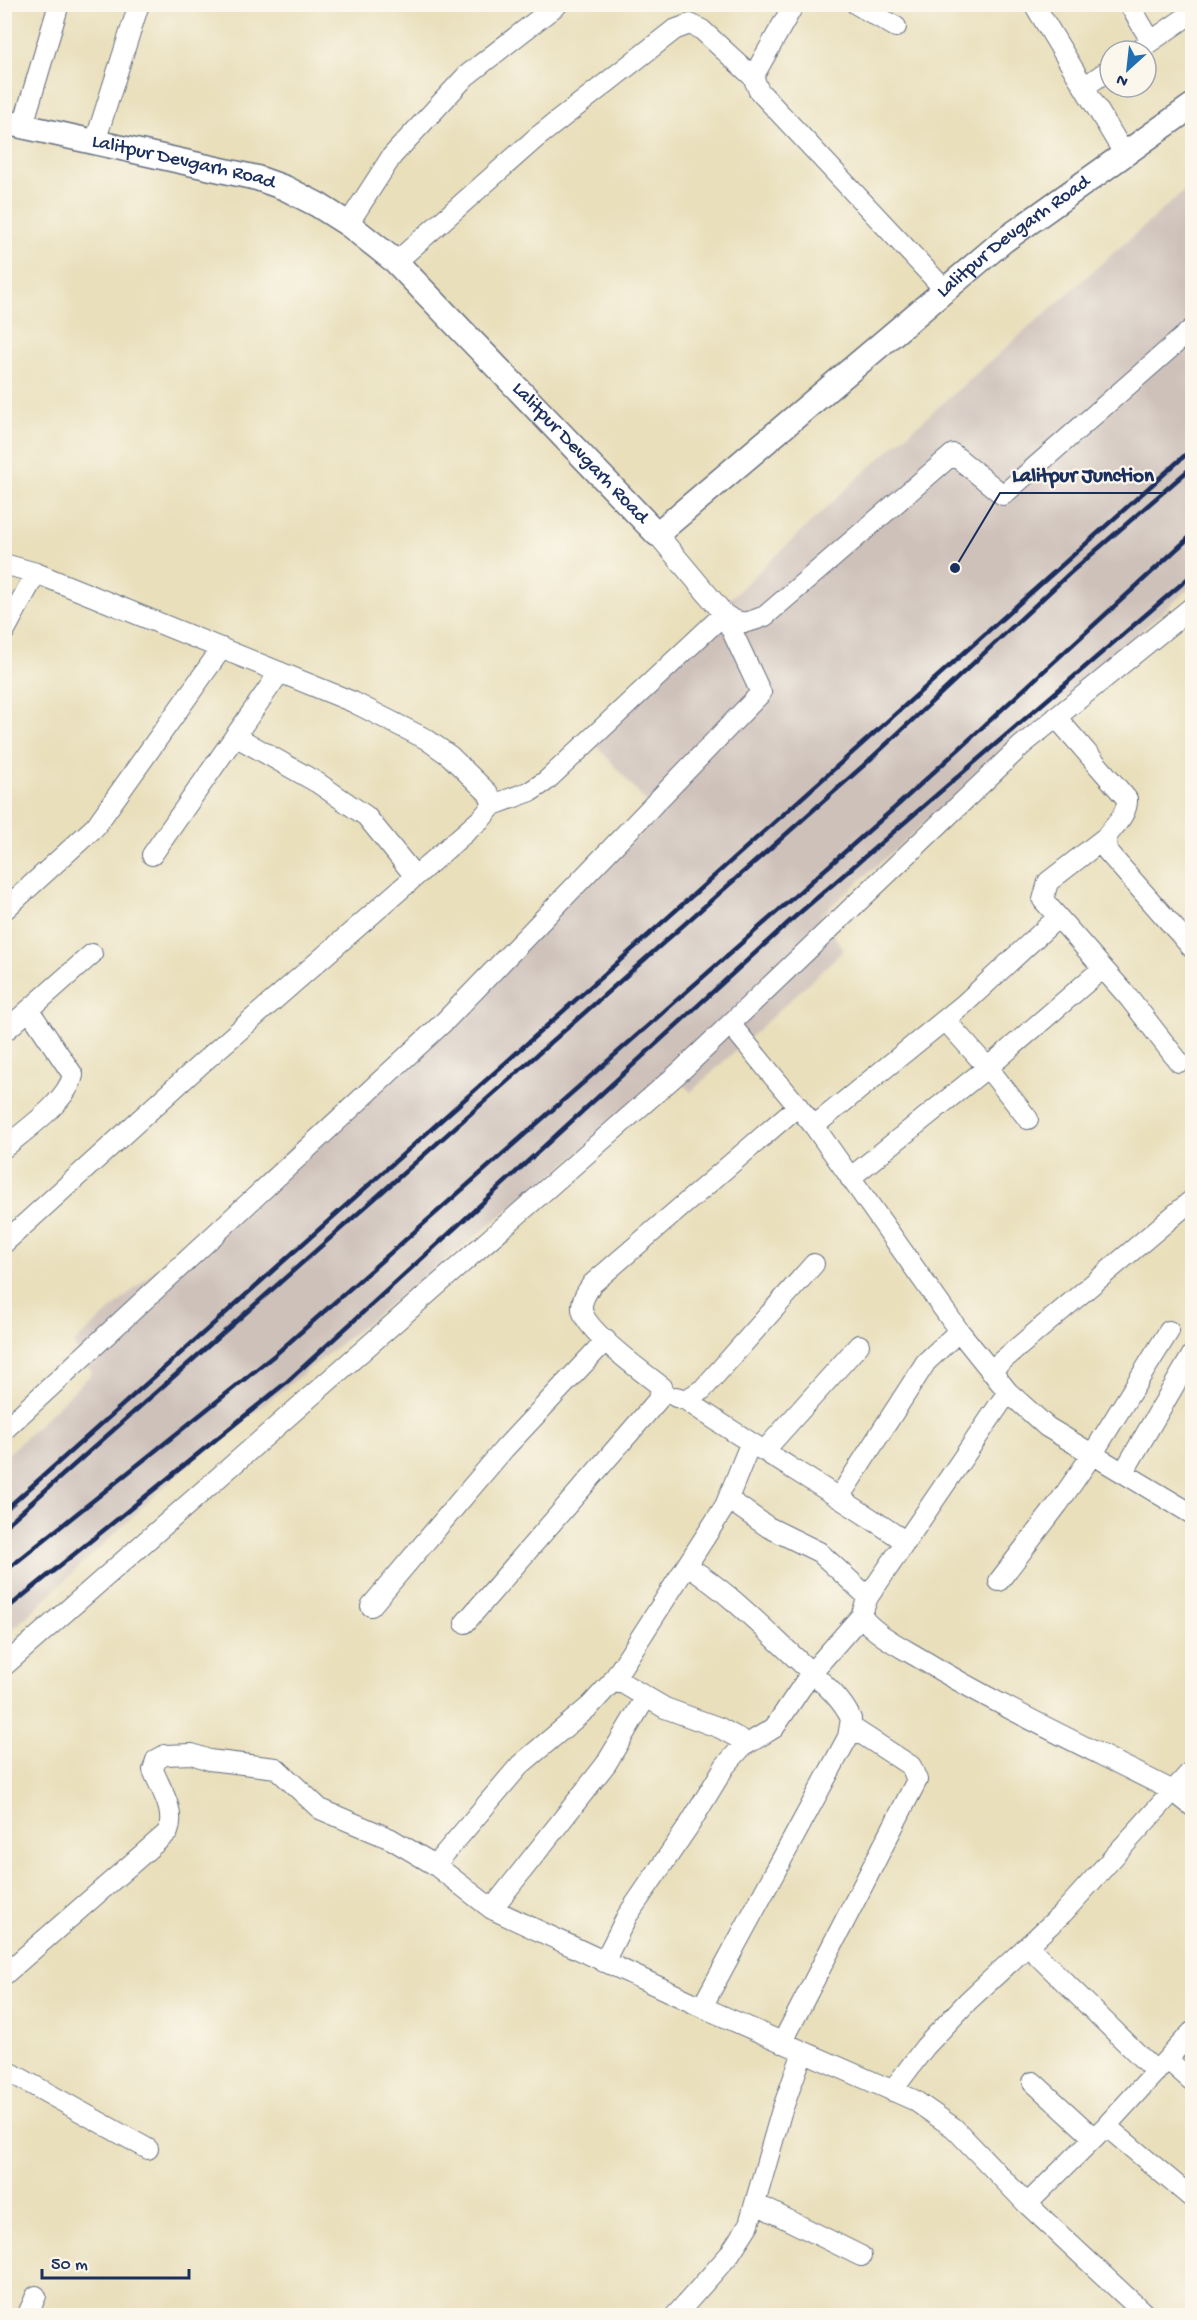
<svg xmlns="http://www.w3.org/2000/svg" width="1197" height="2320" font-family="'Gochi Hand',sans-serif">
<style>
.industrial{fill:#cec1ba}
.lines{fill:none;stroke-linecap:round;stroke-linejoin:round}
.minor-casing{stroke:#636d7f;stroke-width:22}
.major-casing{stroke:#636d7f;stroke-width:27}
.minor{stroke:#fff;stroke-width:20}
.major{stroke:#fff;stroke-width:24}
.rail{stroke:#1b2f5e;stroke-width:4.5}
.labels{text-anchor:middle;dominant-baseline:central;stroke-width:4.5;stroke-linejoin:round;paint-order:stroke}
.street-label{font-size:20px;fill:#1b2f5e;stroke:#fbf7ec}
.leader{fill:none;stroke:#1b2f5e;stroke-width:2}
.callout-dot{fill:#1b2f5e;stroke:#fbf7ec;stroke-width:2}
.callout-label{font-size:21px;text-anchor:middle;font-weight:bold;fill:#1b2f5e;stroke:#fbf7ec;stroke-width:4.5;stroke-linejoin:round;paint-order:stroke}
</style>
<rect width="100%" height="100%" fill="#fbf7ec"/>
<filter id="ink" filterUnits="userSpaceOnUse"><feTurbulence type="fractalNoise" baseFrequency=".0167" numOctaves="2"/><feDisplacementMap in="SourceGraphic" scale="12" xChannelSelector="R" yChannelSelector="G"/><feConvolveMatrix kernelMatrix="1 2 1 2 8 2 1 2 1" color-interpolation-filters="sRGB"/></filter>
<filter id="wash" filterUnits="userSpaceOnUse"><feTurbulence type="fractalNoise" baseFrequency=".008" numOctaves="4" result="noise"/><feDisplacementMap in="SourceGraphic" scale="24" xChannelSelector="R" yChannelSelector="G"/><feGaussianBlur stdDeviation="1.35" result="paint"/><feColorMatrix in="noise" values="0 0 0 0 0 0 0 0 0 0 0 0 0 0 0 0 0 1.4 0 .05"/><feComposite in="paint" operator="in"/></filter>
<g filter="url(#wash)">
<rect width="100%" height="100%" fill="#e9dfbb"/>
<!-- industrial -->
<path class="industrial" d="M1192,184V586L820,916L844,950L691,1092L675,1077L182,1470L5,1637V1457L92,1373L73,1344L659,817L587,734L860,476Z"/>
</g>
<g filter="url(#ink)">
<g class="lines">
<!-- minor casing -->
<g class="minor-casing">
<path id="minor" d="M794,4L753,77L759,91L945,290
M856,4L896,27
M1034,4L1125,155
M1129,4L1151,41
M1137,51L1192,13
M1084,87L1110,69
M23,125L59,4
M95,142L139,4
M348,224L392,156L466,76L558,4
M396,262L536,138L674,30L690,24L702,30L753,77
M657,534L724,614C740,626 748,623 765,616L953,454L1003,495L1192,329
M4,564L36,573L353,702L426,739L450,756L488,793L493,805L482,818L202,1063L4,1243
M4,632L36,573
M1056,717L1127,799C1128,814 1114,826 1106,837L1107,851L1192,948
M235,736L318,783L366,816L414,875
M1106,837L1048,882L1043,900L1130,999L1179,1062
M152,855L280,672
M4,910L95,827L222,648
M945,1020L988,1068L1028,1119
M731,1025L814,1126L959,1331L1008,1392L1047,1427L1192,1514
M4,1032L92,954
M814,1126L963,1005L1057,918
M4,1148C25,1130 67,1102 73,1075L29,1010
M850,1178L999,1058L1103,968
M990,1371L1192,1200
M1008,1392L868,1597L861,1616C876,1635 901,1647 921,1659C1002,1708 1089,1748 1173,1791L1192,1806
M676,1397L686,1400L703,1389L814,1264
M686,1400C758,1450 834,1492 906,1542
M4,1430L446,1020L761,693L724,614L546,781L531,791L493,805
M764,1451L859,1345
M1123,1473L1192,1355
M840,1496L926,1362L959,1331
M728,1499L768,1527L819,1552L868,1597
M687,1566C729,1592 763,1628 799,1661C817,1678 841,1696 851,1719L848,1737L702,2007
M999,1581L1058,1504L1092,1455L1169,1331
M371,1606L504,1449L606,1340
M465,1623L658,1400L662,1387C644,1373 584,1330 582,1309C581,1299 587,1292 592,1284L798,1106
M4,1666L682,1070L1021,746L1192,607
M612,1682L725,1506L750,1444
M435,1865L520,1765L590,1706L612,1682L624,1684L665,1708L720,1728L747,1743
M492,1909L606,1764L646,1697
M1028,1946L1156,2072
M604,1962L627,1916L688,1827L725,1766L742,1747L774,1728L811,1673L861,1616
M4,1975L168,1832C176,1811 161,1790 153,1770L156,1760L165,1755L192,1754L209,1760L276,1768L320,1809L391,1839L435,1865L492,1909L702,2007L914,2100L954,2128L1027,2204L1147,2316
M782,2043L917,1780L911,1766L851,1727
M1168,2060L1192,2081
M4,2069L148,2149
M1033,2082L1094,2138
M892,2091L925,2047L968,2001L1063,1913L1192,1770
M1106,2126L1192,2198
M756,2204L861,2256
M1027,2204L1106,2126L1192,2032
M27,2316L36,2296
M675,2316L729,2255L749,2224L781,2113L803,2052"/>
</g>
<!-- major casing -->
<g class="major-casing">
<g id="major">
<path id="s1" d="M4,122L257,178L285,188L318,205L348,224L396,262L657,534L1003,241L1192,106"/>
</g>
</g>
<!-- minor -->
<use href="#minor" class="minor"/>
<!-- major -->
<use href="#major" class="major"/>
<!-- rail -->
<path class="rail" d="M4,1511L1192,449
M4,1527L863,766L1070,573L1192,467
M4,1572L276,1354L899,804L1192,535
M4,1611L288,1381L789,922L1192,575"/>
</g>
</g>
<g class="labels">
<!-- street labels -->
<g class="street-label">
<text stroke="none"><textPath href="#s1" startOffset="184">Lalitpur Devgarh Road</textPath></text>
<text stroke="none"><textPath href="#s1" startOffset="1264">Lalitpur Devgarh Road</textPath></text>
<text stroke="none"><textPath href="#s1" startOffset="688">Lalitpur Devgarh Road</textPath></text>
</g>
</g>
<!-- callouts -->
<path class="leader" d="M955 568L1000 493H1166"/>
<circle class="callout-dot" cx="955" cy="568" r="6"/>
<g class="callout-label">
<text x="1083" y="481">Lalitpur Junction</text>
</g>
<!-- margin -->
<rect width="1197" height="2320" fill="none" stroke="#fbf7ec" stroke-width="24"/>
<!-- north arrow -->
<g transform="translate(1128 69) rotate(207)"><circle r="28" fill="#fbf7ec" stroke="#a1a7b3" stroke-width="1.5"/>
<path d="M0-4.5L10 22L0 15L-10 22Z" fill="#1f6fb2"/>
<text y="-9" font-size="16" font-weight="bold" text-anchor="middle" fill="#1b2f5e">N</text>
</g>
<!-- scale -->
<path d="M42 2269v9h147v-9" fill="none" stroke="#1b2f5e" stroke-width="3"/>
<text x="51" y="2269" font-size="18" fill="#1b2f5e" stroke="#fbf7ec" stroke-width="4.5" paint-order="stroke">50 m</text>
</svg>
